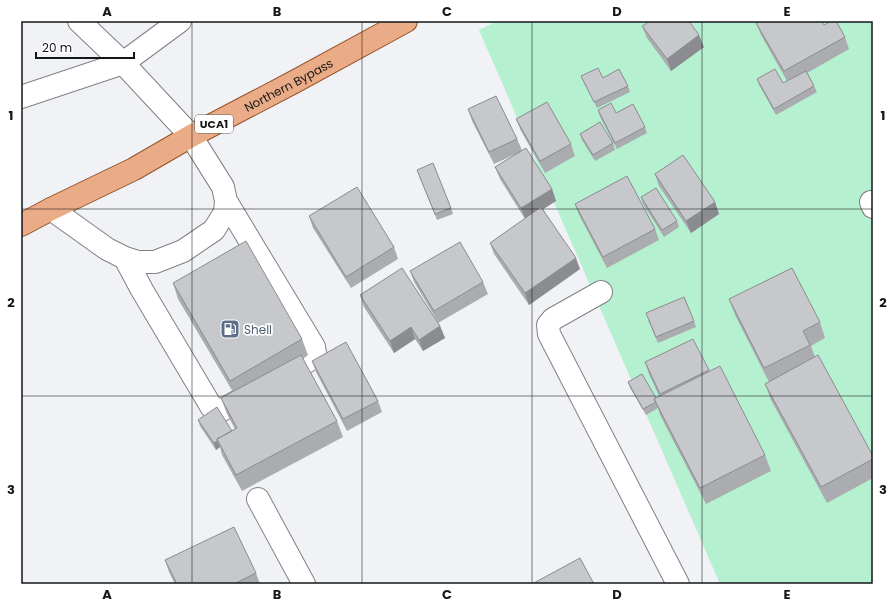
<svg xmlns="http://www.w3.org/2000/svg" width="894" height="605" font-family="Poppins,sans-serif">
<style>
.green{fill:#b5f0d1}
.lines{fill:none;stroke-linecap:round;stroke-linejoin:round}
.minor-casing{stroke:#808185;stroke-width:24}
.major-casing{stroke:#96532c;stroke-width:24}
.minor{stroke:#fff;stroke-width:22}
.major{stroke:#e9ac86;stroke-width:22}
.wall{fill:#aaacaf}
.shaded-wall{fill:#8b8c8f}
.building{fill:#c6c8cc;stroke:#8b8c8f}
.grid{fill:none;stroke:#151618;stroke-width:1;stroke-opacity:0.55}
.labels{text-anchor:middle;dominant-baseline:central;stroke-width:3.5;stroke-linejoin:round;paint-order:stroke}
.shield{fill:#fff;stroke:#5b5c5d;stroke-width:1}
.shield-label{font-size:11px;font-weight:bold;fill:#151618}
.street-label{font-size:12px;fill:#151618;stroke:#fff}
.service-label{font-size:12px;fill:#4e5e75;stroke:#fff;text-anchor:start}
.neatline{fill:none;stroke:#151618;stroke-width:1.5}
.grid-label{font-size:13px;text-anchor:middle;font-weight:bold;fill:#151618}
</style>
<rect width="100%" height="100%" fill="#f0f2f6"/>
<!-- green -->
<path class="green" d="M497,21H873V584H720L479,30Z"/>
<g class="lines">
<!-- minor casing -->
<g class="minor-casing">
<path id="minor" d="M21,97L123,63L180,21
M226,201L314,347L315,353L313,358L279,378
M871,202L873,207
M51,209L107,249L125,258L138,262H155L183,251L214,230L225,212L226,201L223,187L191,136L123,63L79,21
M125,258L142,290L212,408L220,411L251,394
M601,292L553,319L548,325L549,334L678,584
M258,499L304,584"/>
</g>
<!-- major casing -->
<g class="major-casing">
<g id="major">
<path id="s1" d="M21,225L51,209L134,169L191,136L294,82L406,21"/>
</g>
</g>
<!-- minor -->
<use href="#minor" class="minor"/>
<!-- major -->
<use href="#major" class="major"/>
</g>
<!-- wall -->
<path class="wall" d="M756,23L824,25L845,37L849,49L807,73L814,86L817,92L776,115L759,85L757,79L783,83L787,81L761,35Z
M642,26L704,47L671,71L647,38Z
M581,76L603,78L628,86L630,92L597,108L584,83Z
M468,109L517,139L522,150L552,189L556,201L543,209L580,269L529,305L494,254L490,243L525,219L500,179L495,167L518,153L494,164L472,121Z
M598,110L616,113L645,127L647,133L617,149L600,117Z
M516,119L571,144L575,156L545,173L521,131Z
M580,134L613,143L615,150L595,161L582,140Z
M655,174L715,202L719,214L691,233L659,186Z
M419,176L451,208L453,214L437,220Z
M641,197L677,221L679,227L664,237L643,204Z
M575,204L655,229L659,240L607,268L579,215Z
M309,216L394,247L398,259L351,288L313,228Z
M410,271L483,282L488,294L438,323L440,326L445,338L423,351L415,339L394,353L364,307L360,295L438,322L414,282Z
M173,283L302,339L308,355L303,359L337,421L343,437L242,491L222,455L220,447L216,450L200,426L198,420L232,431L235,429L227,414L221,398L233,392L178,299Z
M729,299L820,322L825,338L811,346L815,357L873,456V478L827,503L771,400L765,384L769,382L735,315Z
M648,320L694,321L696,327L658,343Z
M312,361L378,401L382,412L347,431L316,372Z
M645,362L709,371L765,455L771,471L706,504L660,415L658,408L646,415L630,388L628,382L656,398L659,396L649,374Z
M165,560L256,573L260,584H175L169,572Z"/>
<!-- shaded-wall -->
<path class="shaded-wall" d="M699,35L704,47L671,71L667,59Z
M552,189L556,201L526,220L521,208Z
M715,202L719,214L691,233L686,221Z
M576,258L580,269L529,305L525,293Z
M440,326L445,338L423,351L419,340Z
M411,327L415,339L394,353L390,341Z
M217,441L220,447L216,450L214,443Z"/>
<!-- building -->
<path class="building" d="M650,21H689L699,35L667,59L642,26Z
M760,21H822L824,25L831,21H836L845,37L784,71L756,23Z
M598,68L603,78L619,69L628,86L594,102L581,76Z
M775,69L783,83L806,71L814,86L774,109L757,79Z
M496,96L517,139L489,152L468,109Z
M547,102L571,144L540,161L516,119Z
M611,103L616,113L633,104L645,127L615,143L598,110Z
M600,122L613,143L593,155L580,134Z
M526,148L552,189L521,208L495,167Z
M683,155L715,202L686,221L655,174Z
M433,163L451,208L435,214L417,170Z
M627,176L655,229L603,257L575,204Z
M357,187L394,247L346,277L309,216Z
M656,188L677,221L662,230L641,197Z
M541,207L576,258L525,293L490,243Z
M246,241L302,339L230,381L173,283Z
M460,242L483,282L434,311L410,271Z
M402,268L440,326L419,340L411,327L390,341L360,295Z
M792,268L820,322L803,331L810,345L764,368L729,299Z
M684,297L694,321L656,337L646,313Z
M693,339L709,370L660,394L645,362Z
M346,342L378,401L343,419L312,361Z
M301,355L337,421L236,475L217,439L237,428L221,398Z
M818,355L873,456V459L821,487L765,384Z
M720,366L765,455L700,488L654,399Z
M642,374L656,398L654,399L656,402L643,409L628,382Z
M217,407L232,431L217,439V441L214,443L198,420Z
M234,527L256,573L234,584H177L165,560Z
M580,558L594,584H532Z"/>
<!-- grid -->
<path class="grid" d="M192,21V584M362,21V584M532,21V584M702,21V584M21,209H873M21,396H873"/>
<!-- icons -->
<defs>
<g id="fuel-square" transform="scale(1)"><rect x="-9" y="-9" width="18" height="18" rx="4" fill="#5c6f8a" stroke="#fff"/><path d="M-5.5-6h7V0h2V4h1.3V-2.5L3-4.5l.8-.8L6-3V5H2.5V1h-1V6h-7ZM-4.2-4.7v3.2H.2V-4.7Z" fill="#fff"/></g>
</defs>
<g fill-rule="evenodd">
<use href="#fuel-square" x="230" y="329"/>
</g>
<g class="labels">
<!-- shield labels -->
<rect class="shield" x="195" y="115" width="38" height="18" rx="3"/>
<g class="shield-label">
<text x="214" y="124">UCA1</text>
</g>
<!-- street labels -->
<g class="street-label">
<text stroke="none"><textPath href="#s1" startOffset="302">Northern Bypass</textPath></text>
</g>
<!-- service labels -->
<g class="service-label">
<text x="244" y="329">Shell</text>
</g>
</g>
<!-- border -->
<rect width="894" height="605" fill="none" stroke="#ffffff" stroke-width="44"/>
<!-- scale -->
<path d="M36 52v6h98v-6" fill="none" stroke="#151618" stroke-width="2"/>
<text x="42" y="52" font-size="12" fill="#151618" stroke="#ffffff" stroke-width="3" paint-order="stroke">20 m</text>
<rect x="22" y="22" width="850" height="561" class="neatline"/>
<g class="grid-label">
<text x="107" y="16">A</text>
<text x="277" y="16">B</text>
<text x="447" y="16">C</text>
<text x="617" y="16">D</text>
<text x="787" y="16">E</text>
<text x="11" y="120">1</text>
<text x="883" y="120">1</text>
<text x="11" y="307">2</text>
<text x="883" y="307">2</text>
<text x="11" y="494">3</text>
<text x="883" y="494">3</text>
<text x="107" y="599">A</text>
<text x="277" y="599">B</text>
<text x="447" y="599">C</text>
<text x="617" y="599">D</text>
<text x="787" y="599">E</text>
</g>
</svg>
